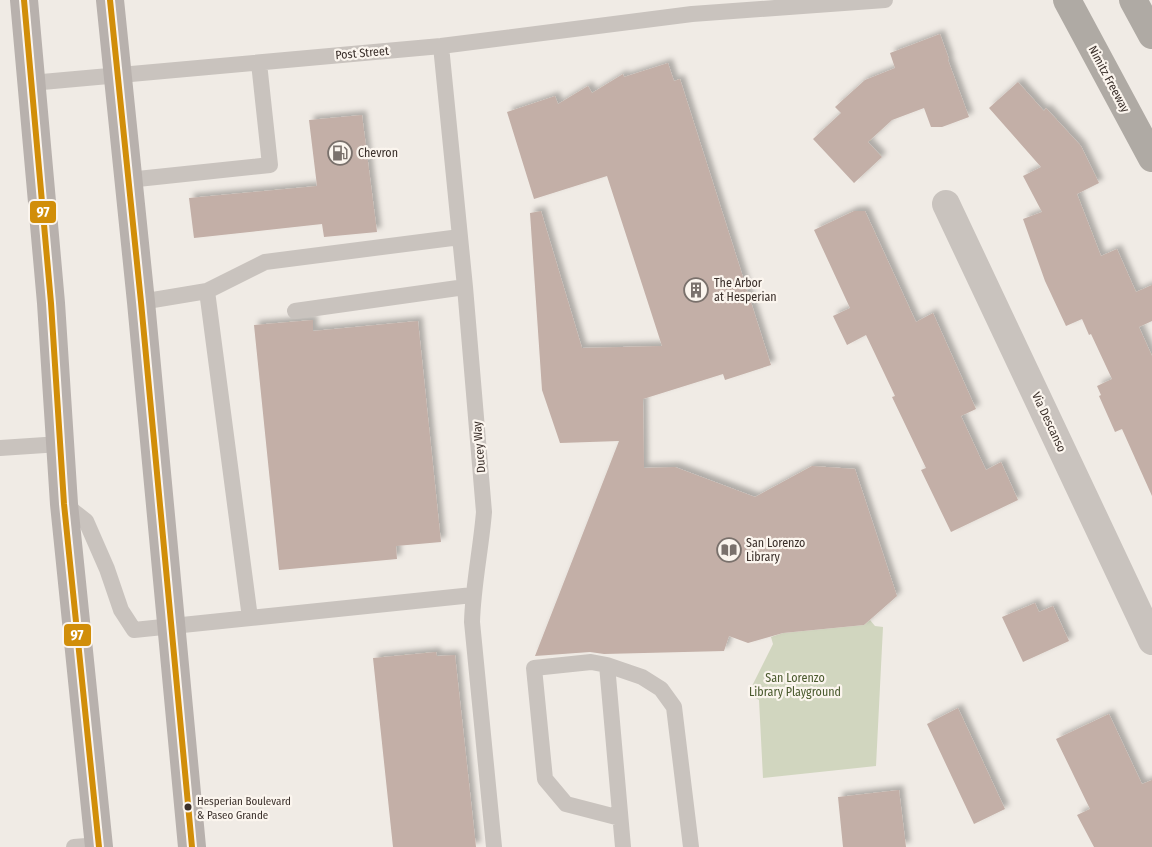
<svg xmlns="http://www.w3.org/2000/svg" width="1152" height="847" font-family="'Fira Sans Condensed',sans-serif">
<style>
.green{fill:#d1d6bf}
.building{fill:#c3afa7;filter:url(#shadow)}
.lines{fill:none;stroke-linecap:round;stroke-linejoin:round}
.service{stroke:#c9c3be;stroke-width:16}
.minor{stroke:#c9c3be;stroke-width:28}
.primary{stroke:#b8b1ad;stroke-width:28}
.motorway{stroke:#afaaa4;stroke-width:28}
.bus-1-casing{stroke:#fbf5ee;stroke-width:10}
.bus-1{stroke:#d18e09;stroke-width:6}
.bus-dot{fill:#3b302b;stroke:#fbf5ee;stroke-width:2}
.labels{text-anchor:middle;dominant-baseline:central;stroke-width:4.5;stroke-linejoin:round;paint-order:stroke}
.bus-label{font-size:11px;fill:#3b302b;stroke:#fbf5ee;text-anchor:start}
.street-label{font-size:12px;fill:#3b302b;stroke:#fbf5ee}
.poi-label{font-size:12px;fill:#3b302b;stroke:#fbf5ee;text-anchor:start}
.park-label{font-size:12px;fill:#4a5a2e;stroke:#fbf5ee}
.line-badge{stroke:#fbf5ee;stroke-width:2}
.badge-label{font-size:14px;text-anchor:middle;font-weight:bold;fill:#fff}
</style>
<defs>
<filter id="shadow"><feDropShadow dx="4.5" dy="-4.5" stdDeviation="2.5" flood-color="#0004"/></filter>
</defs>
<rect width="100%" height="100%" fill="#f0ebe5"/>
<!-- green -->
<path class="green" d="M870,620L875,626L883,627L876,766L763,778L759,700L748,694L773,644L771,637L783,633L864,625Z"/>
<!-- building -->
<path class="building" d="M940,34L949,59L948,60L969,117L942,127H931L924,108L892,120L868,142L882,157L854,183L813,139L841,113L835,107L865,80L895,68L890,53Z
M668,63L674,81L680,79L771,365L725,380L723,374L643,399L644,468L675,467L755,497L812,466L855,469L897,596L864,625L783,633L748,643L729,636L724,651L604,654L590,652L535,656L619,441L560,443L542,390L530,213L541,211L582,348L662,346L607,176L534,199L507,112L555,96L558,104L588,86L592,93L623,74L624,77Z
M1018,82L1044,111L1046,108L1081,146L1099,183L1077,194L1101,256L1117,249L1136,292L1152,285V321L1139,327L1152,356V496L1122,429L1115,432L1099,396L1101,395L1097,386L1112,379L1091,334L1089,335L1082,319L1066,326L1045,281L1023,219L1042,212L1023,176L1041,167L989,108Z
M362,115L377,232L324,237L322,224L194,238L189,198L317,186L309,120Z
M854,211H865L916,322L933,313L976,409L961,416L986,470L1001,462L1018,500L951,532L921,470L926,468L892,397L895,396L866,335L847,345L833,316L850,308L814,230Z
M313,320V331L418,321L441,542L396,546L397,559L279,570L254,325Z
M1035,603L1039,612L1053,606L1069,641L1023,662L1002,617Z
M436,652L437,656L455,655L476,847H393L373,658Z
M958,708L1005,809L974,824L927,724Z
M1109,714L1142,784L1152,780V847H1094L1077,815L1090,809L1056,739Z
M899,790L906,847H843L838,797Z"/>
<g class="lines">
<!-- service -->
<path class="service" d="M441,46L465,287L484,512C481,549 473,585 472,622L494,847
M31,83L441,46L692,14L885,0
M128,180L270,165L259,63
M207,291L250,618
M141,302L207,291L265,262L460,237
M295,311L465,287
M0,448L60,444
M64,504L86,521L107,569L121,610L134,630L473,595
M607,665L623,847
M620,818L566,804L545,779L534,668L591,662L607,665L642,677L661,689L674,707L691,847
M74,847L99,845"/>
<!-- minor -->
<path class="minor" d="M946,204L1152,641"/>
<!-- primary -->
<path class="primary" d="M24,0L51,303L64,504L99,847
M110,0L141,302L192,847"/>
<!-- motorway -->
<path class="motorway" d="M1067,0L1152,158
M1133,0L1152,35"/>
<!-- bus-1 casing -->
<g class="bus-1-casing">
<path id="bus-1" d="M24,0L51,303L64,504L99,847
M110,0L141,302L192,847"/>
</g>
<!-- bus-1 -->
<use href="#bus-1" class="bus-1"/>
</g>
<!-- icons -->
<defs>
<g id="fuel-ring" transform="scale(1.25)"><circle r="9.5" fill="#fbf5ee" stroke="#7a716c" stroke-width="1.5"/><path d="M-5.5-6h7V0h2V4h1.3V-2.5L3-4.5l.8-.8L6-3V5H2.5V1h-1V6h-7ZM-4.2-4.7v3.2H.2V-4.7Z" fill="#7a716c"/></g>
<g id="building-ring" transform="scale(1.25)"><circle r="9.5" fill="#fbf5ee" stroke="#7a716c" stroke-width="1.5"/><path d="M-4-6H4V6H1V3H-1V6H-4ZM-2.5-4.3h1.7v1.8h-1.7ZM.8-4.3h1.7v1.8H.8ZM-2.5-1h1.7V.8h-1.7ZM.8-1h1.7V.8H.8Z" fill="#7a716c"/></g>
<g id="library-ring" transform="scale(1.25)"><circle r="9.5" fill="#fbf5ee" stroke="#7a716c" stroke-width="1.5"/><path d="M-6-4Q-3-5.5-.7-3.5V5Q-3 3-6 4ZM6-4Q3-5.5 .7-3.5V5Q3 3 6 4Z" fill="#7a716c"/></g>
</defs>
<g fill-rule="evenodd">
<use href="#fuel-ring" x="340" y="153"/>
<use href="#building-ring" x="696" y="290"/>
<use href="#library-ring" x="729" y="550"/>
</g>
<!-- markers -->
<circle class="bus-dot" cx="188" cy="807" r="4.5"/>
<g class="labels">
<!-- bus labels -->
<g class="bus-label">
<text x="197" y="801">Hesperian Boulevard<tspan x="197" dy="14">&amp; Paseo Grande</tspan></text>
</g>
<!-- street labels -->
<g class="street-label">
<text transform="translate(362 53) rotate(-5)">Post Street</text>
<text transform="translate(1109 79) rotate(62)">Nimitz Freeway</text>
<text transform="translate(1049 422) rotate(65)">Via Descanso</text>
<text transform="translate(479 447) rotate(-95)">Ducey Way</text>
</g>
<!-- poi labels -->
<g class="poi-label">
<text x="358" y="153">Chevron</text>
<text x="714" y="283">The Arbor<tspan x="714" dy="14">at Hesperian</tspan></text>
<text x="746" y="543">San Lorenzo<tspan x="746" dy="14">Library</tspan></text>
</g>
<!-- park labels -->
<g class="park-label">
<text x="795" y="678">San Lorenzo<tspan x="795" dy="14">Library Playground</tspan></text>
</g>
</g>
<g class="line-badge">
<rect x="29" y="200" width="28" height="24" rx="5" fill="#d18e09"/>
<rect x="63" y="623" width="29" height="24" rx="5" fill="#d18e09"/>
</g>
<g class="badge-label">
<text x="43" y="217">97</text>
<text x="77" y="640">97</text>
</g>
</svg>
